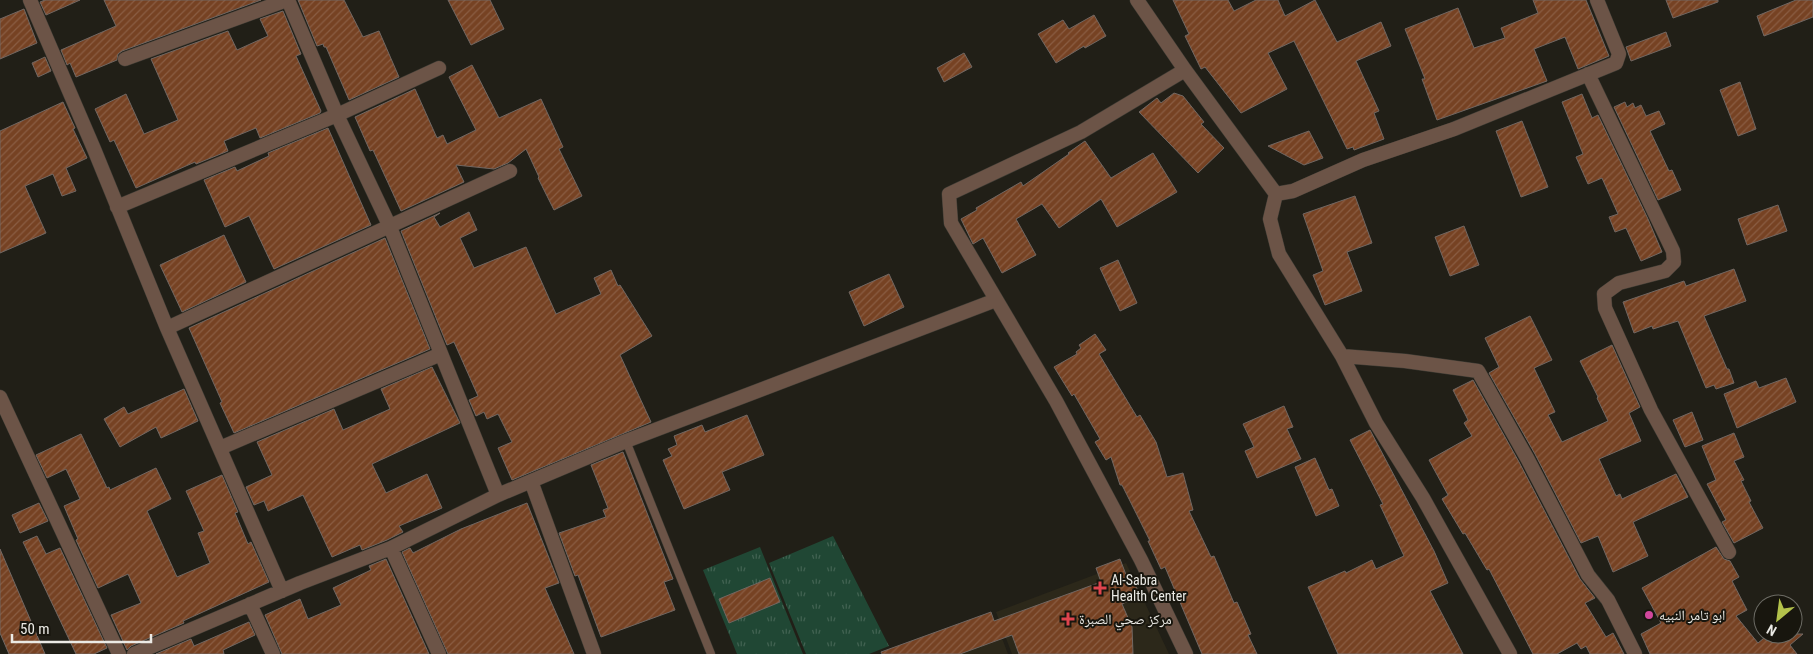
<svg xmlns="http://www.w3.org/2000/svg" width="1813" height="654" font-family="'Roboto Condensed','Noto Naskh Arabic',sans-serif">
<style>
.built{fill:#2c281a}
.grass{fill:url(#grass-tufts)}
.building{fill:url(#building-hatch);stroke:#716762}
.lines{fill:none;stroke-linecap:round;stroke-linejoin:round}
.service-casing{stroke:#3d3b34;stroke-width:9}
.minor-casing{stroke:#3d3b34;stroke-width:15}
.service{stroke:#6c5447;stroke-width:8}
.minor{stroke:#6c5447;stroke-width:14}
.health-dot{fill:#e0444e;stroke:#18160e;stroke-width:2}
.hotel-dot{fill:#d1479c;stroke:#18160e;stroke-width:2}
.labels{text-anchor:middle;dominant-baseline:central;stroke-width:4;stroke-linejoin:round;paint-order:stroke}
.poi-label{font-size:14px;fill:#ebeae5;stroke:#18160e;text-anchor:start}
</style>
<defs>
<pattern id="grass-tufts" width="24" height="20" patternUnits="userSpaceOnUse" patternTransform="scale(1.25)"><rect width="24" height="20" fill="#204734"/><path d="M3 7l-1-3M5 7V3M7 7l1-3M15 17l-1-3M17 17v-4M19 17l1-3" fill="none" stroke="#416251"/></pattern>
<pattern id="building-hatch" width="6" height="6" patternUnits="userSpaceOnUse" patternTransform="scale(1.25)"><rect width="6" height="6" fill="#764223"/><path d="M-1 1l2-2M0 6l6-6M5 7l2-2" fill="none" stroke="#8a5d43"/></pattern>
</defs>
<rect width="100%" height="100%" fill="#211f17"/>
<!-- built -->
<path class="built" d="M1126,563L1169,654H1012L996,612Z
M993,615L1008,654H890Z"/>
<!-- grass -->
<path class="grass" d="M833,536L889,646L869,654H806L769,563Z
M760,547L803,654H737L703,570Z"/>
<!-- building -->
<path class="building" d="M45,0H80L46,15L40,2Z
M104,0H261L122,51L118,54L117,60L76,77L70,63L67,65L61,50L116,26Z
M298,0H344L363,37L379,31L399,77L349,100L326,47H324L323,44L317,46Z
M448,0H490L504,29L471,45Z
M1173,0H1228L1234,11L1256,0H1278L1285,16L1315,0L1337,42L1381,22L1391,46L1356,61L1379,111L1374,113L1384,139L1354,150L1353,147L1347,149L1294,41L1268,53L1287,89L1241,113L1205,67L1201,69L1185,36L1189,34Z
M1533,0H1586L1609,56L1578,69L1565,37L1534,49L1547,81L1437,120L1422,79H1425L1405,29L1458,8L1474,48L1505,38L1501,28L1538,13Z
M1666,0H1718V2L1673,18Z
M1796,0H1813V17L1764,36L1757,16Z
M24,9L37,43L0,59V19Z
M283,11L301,54L296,56L321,111L320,113L260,138L256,128L224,141L228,151L196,164L195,162L136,188L114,140L110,142L95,109L126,94L144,134L178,120L151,59L228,31L237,50L268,36L260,19Z
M1094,15L1106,36L1085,48L1084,46L1056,63L1038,34L1063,20L1069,29Z
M1666,32L1671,46L1631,61L1626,47Z
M964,53L972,67L944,82L937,68Z
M45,57L51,71L38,77L32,63Z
M472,65L499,118L541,99L563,147L559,149L582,196L554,210L538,178L539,177L526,149L508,163L494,169L456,165L464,182L401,211L373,150L370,151L355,117L415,89L437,138L443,135L447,144L476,130L449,77Z
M1740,82L1756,129L1738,136L1720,90Z
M1174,93L1183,96L1204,122L1201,124L1224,148L1198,173L1139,112L1157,98L1161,103Z
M1582,94L1592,118L1598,115L1648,219L1662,252L1641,261L1626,228L1615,232L1609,217L1618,214L1602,178L1588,184L1576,157L1583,154L1562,102Z
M63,102L75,128L73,129L87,158L66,168L76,191L62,196L53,174L25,186L46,233L0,253V131Z
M1625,102L1627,107L1633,103L1635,108L1641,105L1646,116L1659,111L1665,124L1650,131L1669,171L1672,170L1681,190L1658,200L1614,107Z
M1522,121L1548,187L1521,197L1496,131Z
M328,128L371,225L274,269L249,216L225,227L204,180L235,167L237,171L269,156L268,153Z
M1309,131L1323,158L1304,165L1268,146Z
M1085,141L1111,178L1153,153L1177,192L1117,227L1101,199L1059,228L1042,204L1016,219L1036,255L1002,273L983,238L973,244L961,219L977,210L976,208L1021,182L1023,186L1069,154L1068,153Z
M1355,196L1372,243L1347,252L1362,291L1325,305L1313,275L1323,271L1303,214Z
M1778,205L1787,231L1747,245L1738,219Z
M469,212L477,230L460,238L474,268L526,247L556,314L601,294L594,278L611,270L618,286L620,285L652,336L620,355L651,422L512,480L498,448L512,442L498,414L487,419L484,412L476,416L469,400L478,396L454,342L447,345L401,231L440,213L434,217L440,227Z
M1464,226L1479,265L1450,276L1435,237Z
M224,235L246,282L182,312L160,265Z
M385,238L430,349L234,433L220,403L222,402L189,328Z
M1118,260L1137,303L1120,311L1100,268Z
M1734,269L1746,301L1704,316L1727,369H1729L1734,383L1716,389L1714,385L1706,388L1678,321L1653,329L1652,326L1634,333L1623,302L1684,281L1686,286Z
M889,274L904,307L864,326L849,292Z
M1530,316L1552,360L1534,368L1555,412L1548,415L1562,442L1608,421L1597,398L1598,397L1580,361L1612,345L1640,407L1629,413L1641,441L1599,459L1616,496L1620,494L1622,499L1676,474L1688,497L1633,522L1648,556L1613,572L1598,536L1581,543L1535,454L1489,373L1499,367L1485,338Z
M1095,334L1106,350L1099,354L1137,417L1140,415L1156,442L1167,477L1183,473L1193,510L1189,511L1211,557L1214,556L1234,603L1237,602L1251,634L1248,635L1257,654H1202L1165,567L1161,569L1148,541H1150L1122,485H1120L1111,457L1106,460L1095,442L1100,439L1074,394L1072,396L1054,367L1077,354L1076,352L1081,348L1079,345Z
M432,367L460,423L372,464L386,493L427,474L442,508L399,526L403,532L387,540L362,550L360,545L332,557L303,495L268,511L264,501L254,505L246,487L272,475L257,442L334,409L343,430L390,409L381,389Z
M1786,378L1796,402L1737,428L1724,394L1756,381L1759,388Z
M1473,380L1519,462L1580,579L1595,598L1585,603L1606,637L1613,633L1624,654H1590L1586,646L1581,649L1577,643L1557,654H1533L1489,569L1487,570L1465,533L1463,534L1442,499L1448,495L1429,460L1472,436L1464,423L1468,420L1453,390Z
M184,389L198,421L161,438L156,427L120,447L104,419L124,407L128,414Z
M1284,406L1293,427L1287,429L1301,459L1257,478L1245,451L1254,447L1243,424Z
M1692,412L1703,440L1685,447L1673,420Z
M747,415L764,455L722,472L730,490L684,509L663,460L672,456L668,449L677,445L674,436L702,425L705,432Z
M1370,430L1434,551L1448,583L1430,591L1463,654H1338L1308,587L1345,571L1346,573L1372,560L1376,569L1404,556L1380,505L1383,504L1350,440Z
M1734,433L1744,457L1734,461L1744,480L1741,481L1751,501L1749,502L1763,528L1734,543L1722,522L1726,520L1707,484L1716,480L1702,446Z
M81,434L107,488L109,487L110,490L156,468L171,499L147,511L177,577L210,563L198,533L204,531L186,491L222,475L238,512L235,513L248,544L251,542L269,582L183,621L184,623L131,646L127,650L111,615L141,603L128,574L98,588L76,540L78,539L64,506L80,499L66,469L47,478L36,455Z
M623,452L673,579L664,582L675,610L601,637L578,575L575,576L559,533L606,517L603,510L608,508L591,465Z
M1315,458L1329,490L1332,489L1339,506L1316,516L1295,467Z
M39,503L48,521L20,533L12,515Z
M527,503L559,583L545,588L574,654H448L402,552L410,548L413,553L461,529Z
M37,536L46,554L60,548L107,648L94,654H76L23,542Z
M1716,547L1724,559L1730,561L1739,577L1732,581L1747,610L1736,616L1758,643L1769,634H1803L1790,645L1797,654H1650L1641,634L1661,623L1642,588Z
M0,549L45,654H9L0,633Z
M386,559L429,654H282L265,615L300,599L308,619L341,605L333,588L371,570L369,566Z
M1120,559L1128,580L1132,579L1140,595L1122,604L1132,627L1133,654H1019L1012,635L960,654H882L881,652L991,612L994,621L1101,582L1096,568Z
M770,578L780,602L729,623L719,599Z
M249,622L255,635L223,650L224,654H156L191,639L194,646Z"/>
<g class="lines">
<!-- service casing -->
<g class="service-casing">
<path id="service" d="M626,441L711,654"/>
</g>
<!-- minor casing -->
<g class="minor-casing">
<path id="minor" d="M30,0L94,149L167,328L282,591
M288,0L337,115L390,227L498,495
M1137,0L1185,70L1276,194L1293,191L1363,160L1454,129L1616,63L1619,54L1597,0
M125,59L287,0
M1185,70L1081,132L949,194L951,223L1056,401L1141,560L1186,654
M1588,74L1673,251L1674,262L1665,271L1619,283L1604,294L1605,308L1651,410L1729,552
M1276,194L1270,219L1279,254L1342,356L1376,423L1423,498L1510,654
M117,207L337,115L439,68
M167,328L510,171
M1342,356L1405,361L1478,371L1527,458L1588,575L1608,600L1635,654
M0,397L119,654
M220,448L441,354
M531,481L594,654
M391,548L439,654
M250,604L273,654
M134,654L300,583L391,548L498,495L626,441L996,300"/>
</g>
<!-- service -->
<use href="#service" class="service"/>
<!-- minor -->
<use href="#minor" class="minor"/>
</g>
<!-- markers -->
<g class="health-dot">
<path d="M1097.5 580.5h5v5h5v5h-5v5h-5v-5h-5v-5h5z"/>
<path d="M1065.5 611.5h5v5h5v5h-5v5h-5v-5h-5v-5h5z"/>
</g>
<circle class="hotel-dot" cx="1649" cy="615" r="5"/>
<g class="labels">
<!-- poi labels -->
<g class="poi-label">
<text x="1111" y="580">Al-Sabra<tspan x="1111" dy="16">Health Center</tspan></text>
<text x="1659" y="615">ابو تامر النبيه</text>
<text x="1079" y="619">مركز صحي الصبرة</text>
</g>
</g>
<!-- north arrow -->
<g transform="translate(1778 619) rotate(209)"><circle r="24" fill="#18160e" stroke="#6c6b64"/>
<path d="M0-4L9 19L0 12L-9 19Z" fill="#b3c24b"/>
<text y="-8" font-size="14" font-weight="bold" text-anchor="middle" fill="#ebeae5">N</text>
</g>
<!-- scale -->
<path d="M12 634v8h139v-8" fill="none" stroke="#ebeae5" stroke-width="2.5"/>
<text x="20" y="634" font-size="15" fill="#ebeae5" stroke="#18160e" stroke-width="4" paint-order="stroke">50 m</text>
</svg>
